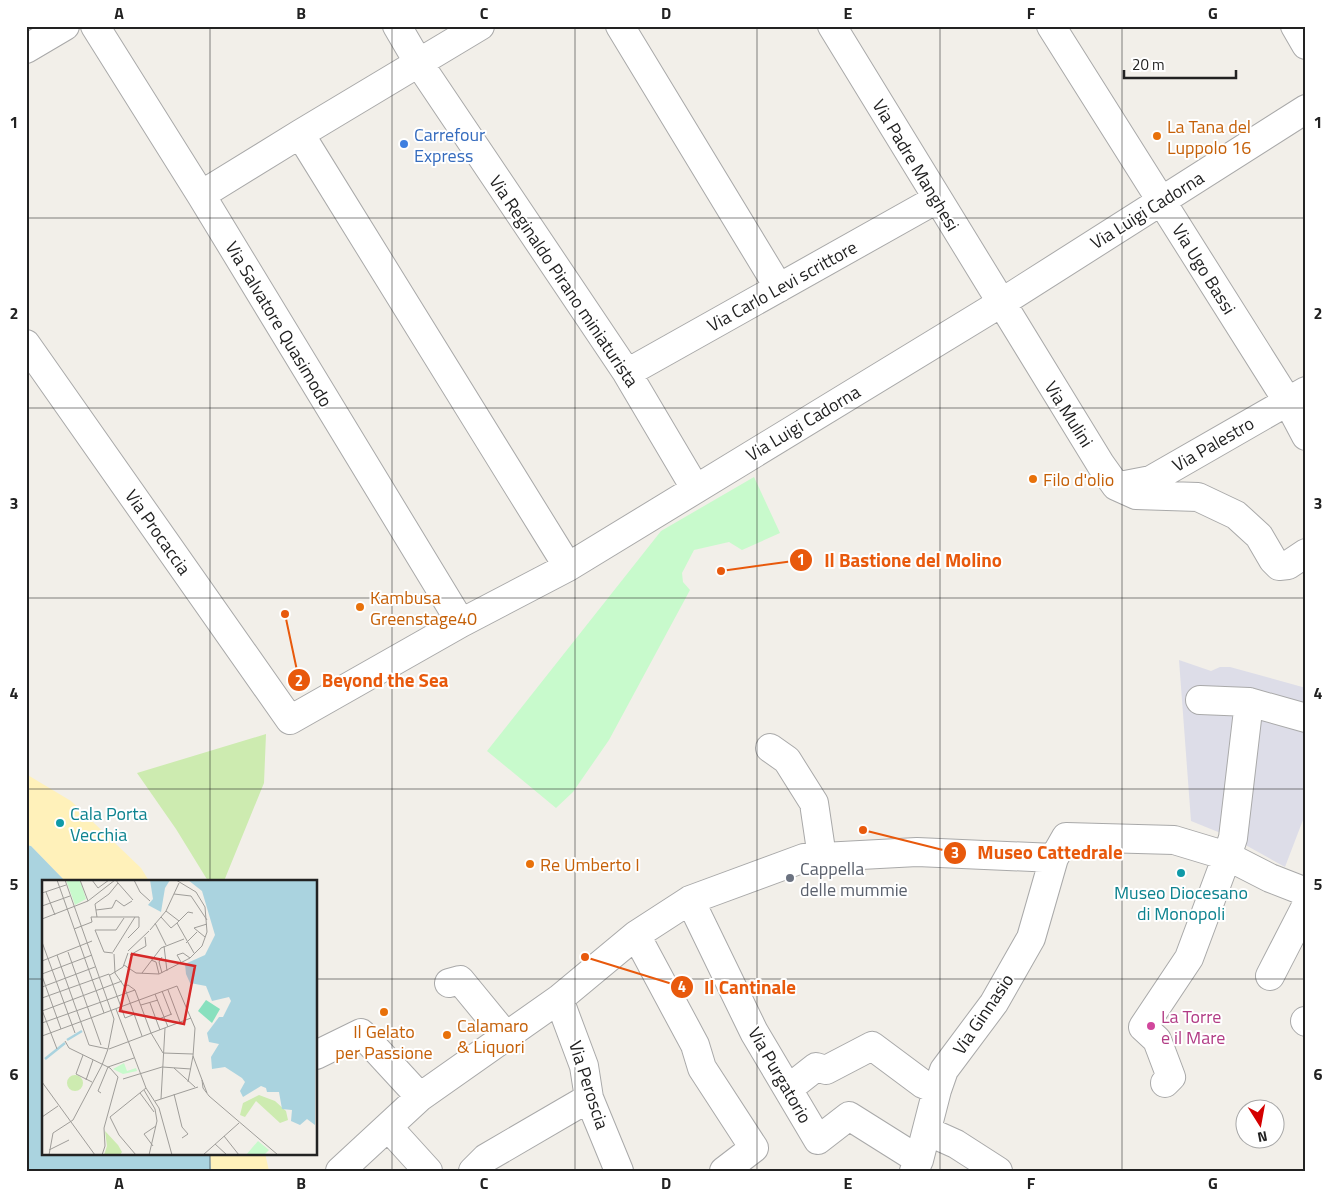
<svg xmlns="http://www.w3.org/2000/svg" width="1332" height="1197" font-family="'Titillium Web',sans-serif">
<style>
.grass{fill:#cdebb0}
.sand{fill:#fff1ba}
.park{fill:#c8facc}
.plaza{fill:#dddde8}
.water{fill:#aad3df}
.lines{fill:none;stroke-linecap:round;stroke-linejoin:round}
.pedestrian-casing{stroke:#a9a9a9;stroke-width:30}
.minor-casing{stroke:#a9a9a9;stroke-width:30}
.pedestrian{stroke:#fff;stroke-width:28}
.minor{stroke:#fff;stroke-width:28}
.grid{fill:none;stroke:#222;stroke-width:1;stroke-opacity:0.55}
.food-dot{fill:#e8710a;stroke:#fff;stroke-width:2}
.shop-dot{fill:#3f7fe0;stroke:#fff;stroke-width:2}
.culture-dot{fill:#0f9aa8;stroke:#fff;stroke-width:2}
.worship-dot{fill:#6b7280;stroke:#fff;stroke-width:2}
.hotel-dot{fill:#d1479c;stroke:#fff;stroke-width:2}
.labels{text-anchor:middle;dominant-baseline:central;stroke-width:4;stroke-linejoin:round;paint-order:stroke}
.food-label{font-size:18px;fill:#c56008;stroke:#fff;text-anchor:start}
.shop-label{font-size:18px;fill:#366cbe;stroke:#fff;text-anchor:start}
.street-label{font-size:18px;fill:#222;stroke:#fff}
.culture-label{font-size:18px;fill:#0d838f;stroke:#fff;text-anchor:start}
.worship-label{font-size:18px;fill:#5b616d;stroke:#fff;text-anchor:start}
.hotel-label{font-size:18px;fill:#b23c85;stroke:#fff;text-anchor:start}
.inset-river{fill:none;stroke:#aad3df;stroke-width:2.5}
.inset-road{fill:none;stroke:#9f9d99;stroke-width:1}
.view{fill:#d62828;fill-opacity:0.15;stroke:#d62828;stroke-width:2.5}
.inset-edge{fill:none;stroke:#222;stroke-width:2.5}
.leader{fill:none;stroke:#e8590c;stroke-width:2}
.callout-dot{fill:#e8590c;stroke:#fff;stroke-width:2}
.mark-label{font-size:15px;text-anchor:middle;font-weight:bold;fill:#fff}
.callout-label{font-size:19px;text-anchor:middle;font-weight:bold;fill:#e8590c;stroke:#fff;stroke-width:4;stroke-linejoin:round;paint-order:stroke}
.neatline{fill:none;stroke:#222;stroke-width:2}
.grid-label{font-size:16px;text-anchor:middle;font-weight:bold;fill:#222}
</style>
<rect width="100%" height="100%" fill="#f2efe9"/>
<!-- grass -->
<path class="grass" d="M266,734L264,783L224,881H208L176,829L137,773Z"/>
<!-- sand -->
<path class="sand" d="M26,774L71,801L141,868L149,881H65L31,846L26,845Z
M210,1153H265L269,1171H211Z"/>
<!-- park -->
<path class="park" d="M754,477L780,533L742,550L729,542L694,550L682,573L683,582L690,590L609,740L573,792L556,808L487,751L661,531Z"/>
<!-- plaza -->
<path class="plaza" d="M1179,660L1211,671L1220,667H1230L1306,688V812L1285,867L1233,838L1191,821Z"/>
<!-- water -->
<path class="water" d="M26,845L31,846L65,881H44V1153H210L211,1171H26Z"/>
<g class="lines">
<!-- pedestrian casing -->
<g class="pedestrian-casing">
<path id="pedestrian" d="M1200,700L1249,702
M1227,856L1233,838L1249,702L1306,718"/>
</g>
<!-- minor casing -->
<g class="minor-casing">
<path id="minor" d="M95,26L201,195L461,623
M397,26L418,62L627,373L695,488
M620,26L779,288
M832,26L1101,465L1116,486L1136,495L1198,497L1236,515L1259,536L1273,560L1279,566L1288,565L1306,553
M1051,26L1288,402L1306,436
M1295,26L1306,45
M26,49L65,26
M300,134L568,567
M201,195L300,134L480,26
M26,344L290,720L461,623L568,567L1001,303L1306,109
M627,373L937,199
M1120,486L1151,480L1306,391
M770,748L787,760L814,803L822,857
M690,900L754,1032L818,1140L849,1116L919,1160
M636,935L695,1045L702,1068L754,1148L724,1171
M1270,976L1306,906
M449,983L460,980L506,1036
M559,999L584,1066L589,1098L619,1171
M1305,1021L1306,1022
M316,1055L361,1033L420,1097
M1165,1083L1171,1077L1157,1040L1143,1027L1189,958L1227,856
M788,1089L816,1067L826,1070L872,1046L923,1084L937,1090
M388,1127L428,1171
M927,1131L956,1144L998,1171
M340,1171L420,1097L559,999L636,935L690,900L804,858L917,852L1054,858L1066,837L1174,840L1227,856L1270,878L1306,892
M473,1171L486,1158L589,1098
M914,1171L919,1160L937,1090L944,1070L994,1003L1031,938L1054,858"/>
</g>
<!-- pedestrian -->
<use href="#pedestrian" class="pedestrian"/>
<!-- minor -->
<use href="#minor" class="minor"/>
</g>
<!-- grid -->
<path class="grid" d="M210,26V881M392,26V1171M575,26V1171M757,26V1171M940,26V1171M1122,26V1171M26,218H1306M26,408H1306M26,598H1306M26,789H1306M26,979H44M316,979H1306M210,1153V1171"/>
<!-- markers -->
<g class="food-dot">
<circle cx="1157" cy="136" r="5"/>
<circle cx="1033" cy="479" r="5"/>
<circle cx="360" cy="607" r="5"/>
<circle cx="530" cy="864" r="5"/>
<circle cx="384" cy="1012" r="5"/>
<circle cx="447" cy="1035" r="5"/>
</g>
<circle class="shop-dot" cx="404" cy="144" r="5"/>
<g class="culture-dot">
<circle cx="60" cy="823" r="5"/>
<circle cx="1181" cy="873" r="5"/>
</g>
<circle class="worship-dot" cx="790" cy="878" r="5"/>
<circle class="hotel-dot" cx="1151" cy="1026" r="5"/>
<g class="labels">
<!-- food labels -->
<g class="food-label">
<text x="1167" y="126">La Tana del<tspan x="1167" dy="21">Luppolo 16</tspan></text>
<text x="1043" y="479">Filo d'olio</text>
<text x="370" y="597">Kambusa<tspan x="370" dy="21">Greenstage40</tspan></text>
<text x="540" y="864">Re Umberto I</text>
<text x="457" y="1025">Calamaro<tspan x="457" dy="21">&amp; Liquori</tspan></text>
<text x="384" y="1031" text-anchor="middle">Il Gelato<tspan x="384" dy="21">per Passione</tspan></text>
</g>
<!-- shop labels -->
<g class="shop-label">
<text x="414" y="134">Carrefour<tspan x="414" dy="21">Express</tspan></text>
</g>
<!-- street labels -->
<g class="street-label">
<text transform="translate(916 165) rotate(59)">Via Padre Manghesi</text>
<text transform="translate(1147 210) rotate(-32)">Via Luigi Cadorna</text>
<text transform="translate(1204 269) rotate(58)">Via Ugo Bassi</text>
<text transform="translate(564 281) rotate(56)">Via Reginaldo Pirano miniaturista</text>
<text transform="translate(782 286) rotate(-29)">Via Carlo Levi scrittore</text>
<text transform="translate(279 324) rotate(59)">Via Salvatore Quasimodo</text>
<text transform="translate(1069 414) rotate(58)">Via Mulini</text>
<text transform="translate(803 423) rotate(-31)">Via Luigi Cadorna</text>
<text transform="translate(1213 444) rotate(-30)">Via Palestro</text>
<text transform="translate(158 532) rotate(55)">Via Procaccia</text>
<text transform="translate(983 1014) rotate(-56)">Via Ginnasio</text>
<text transform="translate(780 1075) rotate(60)">Via Purgatorio</text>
<text transform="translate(589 1085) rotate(72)">Via Peroscia</text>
</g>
<!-- culture labels -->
<g class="culture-label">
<text x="70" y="813">Cala Porta<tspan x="70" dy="21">Vecchia</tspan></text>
<text x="1181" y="892" text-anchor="middle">Museo Diocesano<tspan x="1181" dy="21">di Monopoli</tspan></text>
</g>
<!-- worship labels -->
<g class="worship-label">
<text x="800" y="868">Cappella<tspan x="800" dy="21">delle mummie</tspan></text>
</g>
<!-- hotel labels -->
<g class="hotel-label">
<text x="1161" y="1016">La Torre<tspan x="1161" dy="21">e il Mare</tspan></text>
</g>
</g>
<!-- overview -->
<g transform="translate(42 880)">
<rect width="275" height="275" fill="#f2efe9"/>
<path d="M25 203a8 8 0 1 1 16 0a8 8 0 1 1-16 0ZM217,215L233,221L244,231L246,240L238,243L214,221L203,237L198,235L201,223ZM63,251L76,265L80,272L78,275H62L65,266Z" fill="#cdebb0"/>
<path d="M24,0H38L44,19L33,25ZM82,183L85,191L94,188L95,191L81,194L71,189ZM216,261L227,270L222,275H204Z" fill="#c8facc"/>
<path d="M164,120L178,129L170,143L156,131Z" fill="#88e0be"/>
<path d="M108,0H128L123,8L119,32L106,25L111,19ZM146,0H275L273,245L265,239L258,245L249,241L250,230L240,229L237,212H225L224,208L219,206L201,217L198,211L203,202L200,198L183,187L170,189L169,177L177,164L167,162L165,153L177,137H181L189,121L187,117L170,121L164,106L148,103L144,94L143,84L163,75L173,55L160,11Z" fill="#aad3df"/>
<path class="inset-river" d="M25,160L40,151M3,179L23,163"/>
<path class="inset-road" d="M15,0L62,133M38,0L46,21M50,0L56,8L67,0M92,0L98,12L108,21M76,3L91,20M4,12L13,35M0,13L24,5M132,14L149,16L165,40M0,26L28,16M54,30L70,28L74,20L82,26L90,21M124,31L137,41M55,37H97V47L86,58M119,37L129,48L135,43L152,73M0,39L46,21L73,0M50,42L49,37H55L53,24L67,14L76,3L74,0M113,43L124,65M135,43L146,32L151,33M32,49L50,42M53,50H74L82,38M53,50L62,72L71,73M108,50L124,31L137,3M163,57L152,48L165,44M0,62L33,153M144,63L155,52M122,66L125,91M86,71L107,51M26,72L59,165M71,72L93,37M72,74L73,93L82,106L100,156M15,75L47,165L66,169M88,75L104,66L103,57M120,77L117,82L120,93M109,80L114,82L117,94M0,81L50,61M139,82L135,75L141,73L148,78M82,85L94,93L117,94L148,78L160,66L165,52L163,27L154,12L134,0M100,93L119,68L142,59M0,94L50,75M68,95L81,87L86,73M0,96L19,149M82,106L86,105L93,110L109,153L121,173L151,174M0,107L53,87M126,110L138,142M120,111L129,134M113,114L126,147M0,118L67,94L83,138L93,134M108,123L118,150M99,125L116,120M74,129L104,208L117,228L130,275M0,130L15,169M0,131L80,101M114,140L130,134M0,143L93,110M0,156L135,106L153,148L151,176L165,213M23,161L27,168L68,188L76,197L62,248L63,266L60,275M67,169L149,138M41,175L34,194L50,202M132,188L153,207M81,199L120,187L149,189M44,200L51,180M160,200L161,208L167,216L236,275M0,202L53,275M146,202L151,176M102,210L113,229L115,241L107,275M59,213L56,211L66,187L92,178M98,213L112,232M132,214L140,247L146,254L140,258M119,219L123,148M113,221L156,207M0,237L16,226M182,256L197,275M173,264L185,275M111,266L102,254L114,246M7,270L27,260M7,275L11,253L31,240L60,185L66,169L72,139L23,0M94,275L77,255L68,237L104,208M161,275L197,243"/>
<path class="view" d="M90,74L153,86L142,144L78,131Z"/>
<rect width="275" height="275" class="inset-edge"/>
</g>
<!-- callouts -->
<path class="leader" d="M721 571L801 560M285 614L299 680M863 830L955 853M585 957L682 987"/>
<g class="callout-dot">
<circle cx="721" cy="571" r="5"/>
<circle cx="285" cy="614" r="5"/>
<circle cx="863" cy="830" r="5"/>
<circle cx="585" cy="957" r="5"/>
<circle cx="801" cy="560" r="12"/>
<circle cx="299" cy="680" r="12"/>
<circle cx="955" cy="853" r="12"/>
<circle cx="682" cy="987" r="12"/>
</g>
<g class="mark-label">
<text x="801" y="565">1</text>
<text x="299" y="686">2</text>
<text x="955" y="858">3</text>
<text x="682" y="992">4</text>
</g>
<g class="callout-label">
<text x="913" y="567">Il Bastione del Molino</text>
<text x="385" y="687">Beyond the Sea</text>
<text x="1050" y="859">Museo Cattedrale</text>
<text x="750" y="994">Il Cantinale</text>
</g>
<!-- border -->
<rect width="1332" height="1197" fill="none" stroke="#ffffff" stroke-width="55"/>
<!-- north arrow -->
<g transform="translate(1260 1124) rotate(169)"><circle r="24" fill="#ffffff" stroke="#a7a7a7"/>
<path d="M0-4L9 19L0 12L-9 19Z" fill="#d40000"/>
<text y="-8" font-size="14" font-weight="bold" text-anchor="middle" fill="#222222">N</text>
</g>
<!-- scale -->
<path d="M1124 70v8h112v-8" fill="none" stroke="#222222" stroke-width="2.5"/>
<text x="1132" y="70" font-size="15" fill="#222222" stroke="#ffffff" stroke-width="4" paint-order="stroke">20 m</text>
<rect x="28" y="28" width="1276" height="1142" class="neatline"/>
<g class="grid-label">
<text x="119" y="19">A</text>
<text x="301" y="19">B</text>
<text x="484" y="19">C</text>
<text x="666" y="19">D</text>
<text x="848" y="19">E</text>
<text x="1031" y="19">F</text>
<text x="1213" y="19">G</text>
<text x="14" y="128">1</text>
<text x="1318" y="128">1</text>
<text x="14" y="319">2</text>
<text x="1318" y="319">2</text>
<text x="14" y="509">3</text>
<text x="1318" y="509">3</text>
<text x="14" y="699">4</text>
<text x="1318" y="699">4</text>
<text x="14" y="890">5</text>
<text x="1318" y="890">5</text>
<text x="14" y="1080">6</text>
<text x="1318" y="1080">6</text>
<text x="119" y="1189">A</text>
<text x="301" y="1189">B</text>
<text x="484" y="1189">C</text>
<text x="666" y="1189">D</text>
<text x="848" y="1189">E</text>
<text x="1031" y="1189">F</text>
<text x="1213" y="1189">G</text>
</g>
</svg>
